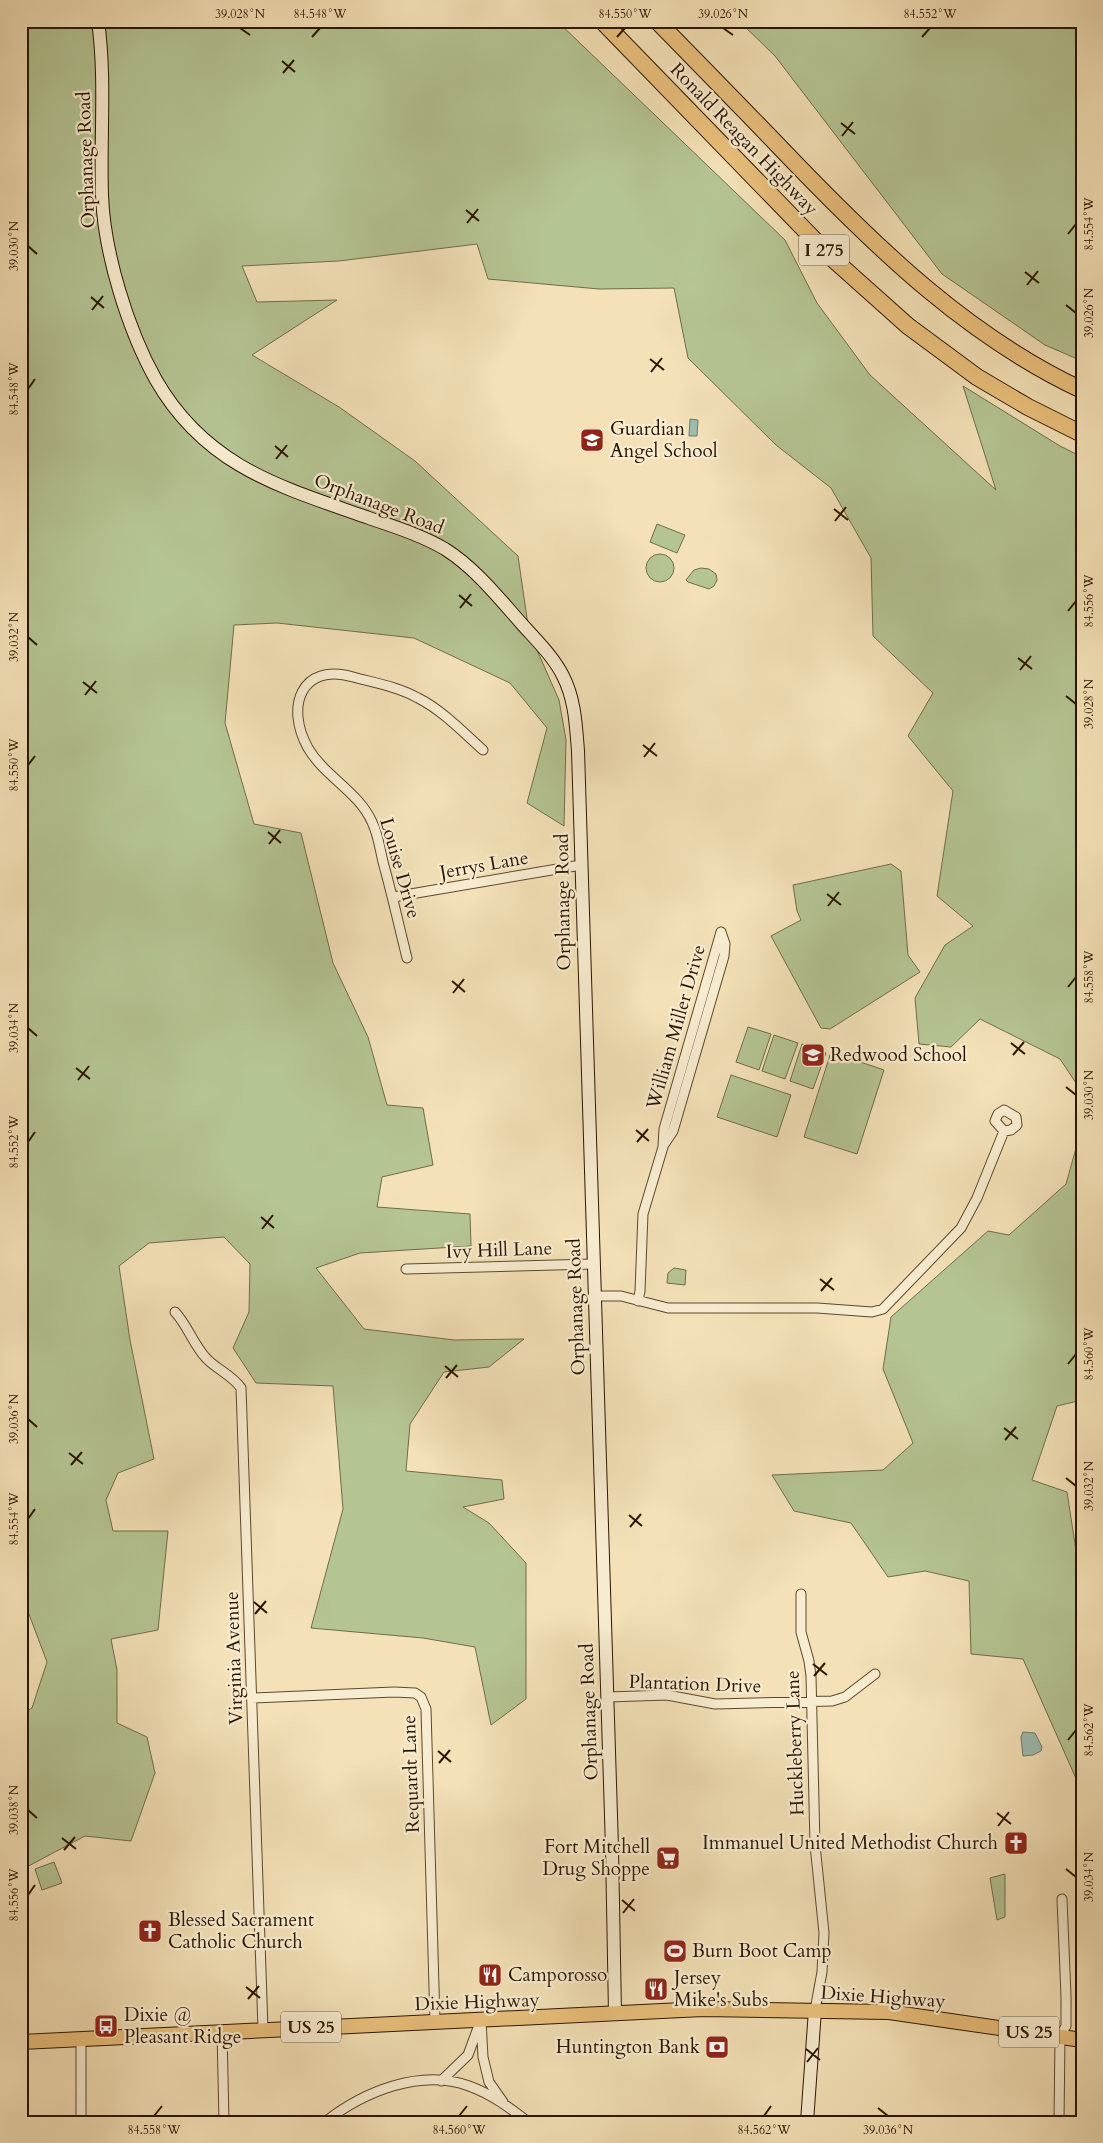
<svg xmlns="http://www.w3.org/2000/svg" width="1103" height="2143" font-family="Cardo,serif">
<style>
.green{fill:#b5c493;stroke:#706c4a}
.water{fill:#9cbdb0;stroke:#6e7a6a}
.lines{fill:none;stroke-linecap:round;stroke-linejoin:round}
.street-casing{stroke:#5c482e;stroke-width:11}
.secondary-casing{stroke:#2a1500;stroke-width:14}
.primary-casing{stroke:#2a1500;stroke-width:16}
.highway-casing{stroke:#2a1500;stroke-width:18}
.street{stroke:#f8ecd0;stroke-width:9}
.secondary{stroke:#f8ecd0;stroke-width:12}
.primary{stroke:#eac07c;stroke-width:14}
.highway{stroke:#eac07c;stroke-width:16}
.ticks{fill:none;stroke:#2a1500;stroke-width:2}
.labels{text-anchor:middle;dominant-baseline:central;stroke-width:4.5;stroke-linejoin:round;paint-order:stroke}
.shield{fill:#f8ecd0;stroke:#68563e;stroke-width:1}
.shield-label{font-size:18px;font-weight:bold;fill:#2a1500}
.street-label{font-size:19px;fill:#2a1500;stroke:#f8ecd0}
.poi-label{font-size:19px;fill:#2a1500;stroke:#f8ecd0;text-anchor:start}
.neatline{fill:none;stroke:#2a1500;stroke-width:2}
.ticks-label{font-size:12px;text-anchor:middle;fill:#2a1500}
</style>
<rect width="100%" height="100%" fill="#f4e1b7"/>
<filter id="stains"><feTurbulence type="fractalNoise" baseFrequency=".004" numOctaves="4"/><feColorMatrix values="0 0 0 0 .2 0 0 0 0 .09 0 0 0 0 .02 0 0 0 .5 -.17"/></filter>
<radialGradient id="worn" r=".72"><stop offset=".6" stop-color="#630" stop-opacity="0"/><stop offset="1" stop-color="#630" stop-opacity=".3"/></radialGradient>
<!-- green -->
<path class="green" d="M21,21H557L785,240L817,303L870,375L996,490L963,386L1060,446L1082,457V1092L1060,1059L980,1019L951,1047L919,1044L915,998L945,945L973,926L937,896L953,791L908,736L933,693L873,636L871,558L831,488L776,445L688,358L674,288L599,289L488,279L477,244L339,261L242,266L257,302L337,300L252,355L339,407L415,461L518,556L529,632L559,700L566,740L564,826L527,803L547,728L510,683L414,638L277,623L234,625L225,723L254,824L301,833L333,963L368,1037L387,1105L423,1108L433,1165L382,1177L377,1207L470,1214L471,1246L360,1253L316,1268L364,1329L454,1340L524,1339L489,1367L444,1372L410,1424L406,1471L502,1480L504,1499L463,1507L489,1523L526,1563V1699L491,1725L475,1647L423,1638L311,1628L343,1509L333,1386L256,1383L233,1348L249,1312L250,1264L224,1237L149,1243L119,1266L130,1340L154,1459L118,1473L106,1500L113,1531H168L158,1630L111,1639L117,1670V1723L147,1737L155,1773L131,1841L85,1836L21,1870V1714L32,1708L47,1662L24,1601H21Z
M739,21H1082V361L1045,345L942,274L775,56Z
M657,524L685,535L677,553L650,542Z
M646 568a14 14 0 1 1 28 0a14 14 0 1 1-28 0Z
M701,568L709,569L716,574L717,580L714,586L709,589L688,582L686,580L694,570Z
M891,864L901,871L908,955L920,972L830,1029L821,1028L771,936L801,920L797,911L793,885Z
M748,1027L771,1034L759,1070L736,1062Z
M774,1035L798,1043L785,1079L762,1071Z
M802,1044L826,1053L813,1089L790,1081Z
M831,1052L884,1070L857,1154L804,1137Z
M731,1075L791,1095L777,1137L717,1117Z
M1082,1127V1400L1057,1406L1032,1480L1067,1492L1082,1589V1792L1023,1659L971,1654L969,1581L925,1571L888,1577L851,1523L794,1511L772,1475L883,1470L913,1443L883,1369L891,1317L988,1231L1009,1235L1066,1184Z
M674,1268L686,1270L685,1285L667,1283L668,1273Z
M54,1862L62,1883L42,1890L35,1869Z
M1005,1874V1917L997,1920L990,1878Z"/>
<!-- water -->
<path class="water" d="M690,419L698,420L697,436H689Z
M1023,1732L1035,1733L1042,1747L1041,1751L1033,1755L1023,1756L1021,1737Z"/>
<g class="lines">
<!-- street casing -->
<g class="street-casing">
<path id="street" d="M393,897L581,865
M407,958C399,926 392,894 383,862C380,849 378,834 372,822C358,791 325,777 308,748C285,707 301,662 353,677C375,683 399,687 418,698C442,710 463,732 483,750
M663,1146L673,1131L724,956L725,944L721,932
M406,1269L593,1264
M594,1296H621L668,1308H817L872,1312L883,1309L961,1228L977,1198L1004,1131L1011,1130L1017,1125L1016,1117L1004,1110L998,1114L995,1121L1004,1131
M638,1301L640,1291L643,1214L663,1147L664,1129L721,932
M175,1312C188,1326 193,1344 206,1358C216,1369 232,1375 241,1388L263,2029
M801,1594V1632L809,1661L811,1676L815,1845L824,1933L822,1972L815,2010
M608,1697L667,1695L715,1704L832,1701L845,1697L875,1674
M252,1698L394,1692L415,1693L421,1697L426,1709L435,2022
M481,2021L483,2057L489,2082L503,2102
M222,2031L224,2122
M81,2039V2122
M441,2081L468,2055L479,2025
M325,2122C363,2092 420,2068 469,2086C491,2094 509,2107 528,2122
M1059,2122L1060,2036L1066,2026V1996L1062,1899"/>
</g>
<!-- secondary casing -->
<g class="secondary-casing">
<path id="secondary" d="M98,21C106,79 100,137 102,195C104,253 128,330 156,380C206,467 281,487 369,518C395,527 421,535 445,549C475,568 498,597 521,623C536,640 553,656 563,676C575,699 576,726 578,751L612,1848L615,2014
M807,2122L815,2010"/>
</g>
<!-- primary casing -->
<g class="primary-casing">
<path id="primary" d="M21,2042L703,2009L889,2012L1082,2040"/>
</g>
<!-- highway casing -->
<g class="highway-casing">
<path id="highway" d="M602,21L833,259L908,326L977,377L1028,407L1082,434
M657,21C703,68 749,115 795,163C880,251 969,337 1082,390"/>
</g>
<!-- street -->
<use href="#street" class="street"/>
<!-- secondary -->
<use href="#secondary" class="secondary"/>
<!-- primary -->
<use href="#primary" class="primary"/>
<!-- highway -->
<use href="#highway" class="highway"/>
</g>
<!-- ticks -->
<path class="ticks" d="M240,28L250,35M723,28L733,35M312,37L320,28M617,37L625,28M922,37L930,28M282,61L295,72M283,73L294,60M841,123L855,134M842,136L853,122M466,210L479,221M467,223L478,209M1068,234L1076,224M28,246L37,254M1025,272L1039,283M1027,285L1038,271M91,297L104,308M1066,305L1076,313M92,310L103,296M650,359L664,370M651,372L662,358M28,389L35,379M275,446L288,457M276,459L287,445M834,509L848,520M835,521L846,507M459,595L472,606M460,608L471,594M1068,611L1076,601M28,637L37,645M1018,658L1032,669M1020,670L1031,656M83,682L97,693M85,695L96,681M1066,696L1076,704M643,745L657,756M644,757L655,743M28,765L35,756M268,832L281,843M269,844L280,830M827,894L841,905M828,906L839,892M452,981L465,992M1068,987L1076,977M453,993L464,979M28,1028L37,1036M1011,1043L1025,1054M1013,1055L1024,1042M76,1068L90,1079M78,1080L89,1066M1066,1087L1076,1095M636,1130L649,1141M28,1142L35,1132M637,1142L648,1129M261,1217L274,1228M262,1229L273,1215M820,1279L834,1290M821,1291L832,1278M1068,1364L1076,1354M445,1366L458,1377M446,1378L457,1365M28,1419L37,1427M1004,1428L1018,1439M1005,1440L1016,1427M69,1453L83,1464M71,1465L82,1452M1066,1478L1076,1486M629,1515L642,1526M28,1519L35,1509M630,1527L641,1514M254,1602L267,1613M255,1614L266,1601M813,1664L827,1675M814,1676L825,1663M1068,1740L1076,1730M438,1751L451,1762M439,1763L450,1750M28,1810L37,1818M997,1813L1011,1824M998,1826L1009,1812M62,1838L76,1849M64,1850L75,1837M1066,1869L1076,1877M28,1895L35,1885M622,1900L635,1911M623,1913L634,1899M246,1987L260,1998M248,1999L259,1986M806,2049L820,2060M807,2062L818,2048M878,2108L888,2116M154,2116L162,2106M459,2116L467,2106M764,2116L771,2106"/>
<!-- icons -->
<defs>
<g id="school-square" transform="scale(1.25)"><rect x="-9" y="-9" width="18" height="18" rx="4" fill="#8f2418" stroke="#f8ecd0"/><path d="M0-5L7-2L0 1L-7-2ZM-4 1L0 2.5L4 1V4Q0 6-4 4Z" fill="#fff"/></g>
<g id="church-square" transform="scale(1.25)"><rect x="-9" y="-9" width="18" height="18" rx="4" fill="#8f2418" stroke="#f8ecd0"/><path d="M-1.2-6h2.4v3.5h3.3v2.4h-3.3V6h-2.4V-.1h-3.3v-2.4h3.3Z" fill="#fff"/></g>
<g id="supermarket-square" transform="scale(1.25)"><rect x="-9" y="-9" width="18" height="18" rx="4" fill="#8f2418" stroke="#f8ecd0"/><path d="M-6-5.5h2.5l.6 2H6L4.5 2H-2.5L-4.4-4H-6ZM-1.5 3.2a1.3 1.3 0 1 0 .1 0ZM3 3.2a1.3 1.3 0 1 0 .1 0Z" fill="#fff"/></g>
<g id="stadium-square" transform="scale(1.25)"><rect x="-9" y="-9" width="18" height="18" rx="4" fill="#8f2418" stroke="#f8ecd0"/><path d="M0-5a6.5 5 0 1 0 0 10a6.5 5 0 1 0 0-10ZM-3.5-1.8h7v3.6h-7Z" fill="#fff"/></g>
<g id="restaurant-square" transform="scale(1.25)"><rect x="-9" y="-9" width="18" height="18" rx="4" fill="#8f2418" stroke="#f8ecd0"/><path d="M-5-6h1v4h1v-4h1v4h1v-4h1v5L-1.5 .5V6h-2V.5L-5-1ZM5-6V6H3V1.5H1.5Q1.5-4 5-6Z" fill="#fff"/></g>
<g id="bus-square" transform="scale(1.25)"><rect x="-9" y="-9" width="18" height="18" rx="4" fill="#8f2418" stroke="#f8ecd0"/><path d="M-5-6H5V4H4V6H2V4H-2V6H-4V4H-5ZM-3.5-4V0h7V-4ZM-3.5 1.2v1.5H-2V1.2ZM2 1.2v1.5H3.5V1.2Z" fill="#fff"/></g>
<g id="bank-square" transform="scale(1.25)"><rect x="-9" y="-9" width="18" height="18" rx="4" fill="#8f2418" stroke="#f8ecd0"/><path d="M-6-4H6V4H-6ZM0-2.3a2.3 2.3 0 1 0 0 4.6a2.3 2.3 0 1 0 0-4.6Z" fill="#fff"/></g>
</defs>
<g fill-rule="evenodd">
<use href="#school-square" x="592" y="440"/>
<use href="#school-square" x="813" y="1055"/>
<use href="#church-square" x="1016" y="1843"/>
<use href="#supermarket-square" x="668" y="1858"/>
<use href="#church-square" x="150" y="1931"/>
<use href="#stadium-square" x="675" y="1951"/>
<use href="#restaurant-square" x="490" y="1975"/>
<use href="#restaurant-square" x="656" y="1989"/>
<use href="#bus-square" x="106" y="2026"/>
<use href="#bank-square" x="717" y="2047"/>
</g>
<g class="labels">
<!-- shield labels -->
<g class="shield">
<rect x="799" y="234.5" width="50" height="31" rx="4"/>
<rect x="281" y="2011.5" width="60" height="31" rx="4"/>
<rect x="999" y="2016.5" width="60" height="31" rx="4"/>
</g>
<g class="shield-label">
<text x="824" y="250">I 275</text>
<text x="311" y="2027">US 25</text>
<text x="1029" y="2032">US 25</text>
</g>
<!-- street labels -->
<g class="street-label">
<text transform="translate(744 139) rotate(46)">Ronald Reagan Highway</text>
<text transform="translate(86 160) rotate(-92)">Orphanage Road</text>
<text transform="translate(379 504) rotate(21)">Orphanage Road</text>
<text transform="translate(484 865) rotate(-10)">Jerrys Lane</text>
<text transform="translate(400 868) rotate(74)">Louise Drive</text>
<text transform="translate(563 902) rotate(-91)">Orphanage Road</text>
<text transform="translate(676 1027) rotate(-74)">William Miller Drive</text>
<text transform="translate(499 1250) rotate(-2)">Ivy Hill Lane</text>
<text transform="translate(576 1307) rotate(-92)">Orphanage Road</text>
<text transform="translate(234 1658) rotate(-92)">Virginia Avenue</text>
<text transform="translate(695 1684) rotate(2)">Plantation Drive</text>
<text transform="translate(589 1712) rotate(-92)">Orphanage Road</text>
<text transform="translate(795 1743) rotate(-92)">Huckleberry Lane</text>
<text transform="translate(411 1774) rotate(-92)">Requardt Lane</text>
<text transform="translate(883 1997) rotate(4)">Dixie Highway</text>
<text transform="translate(477 2002) rotate(-2)">Dixie Highway</text>
</g>
<!-- poi labels -->
<g class="poi-label">
<text x="610" y="429">Guardian<tspan x="610" dy="22">Angel School</tspan></text>
<text x="830" y="1055">Redwood School</text>
<text x="998" y="1843" text-anchor="end">Immanuel United Methodist Church</text>
<text x="650" y="1847" text-anchor="end">Fort Mitchell<tspan x="650" dy="22">Drug Shoppe</tspan></text>
<text x="168" y="1920">Blessed Sacrament<tspan x="168" dy="22">Catholic Church</tspan></text>
<text x="692" y="1951">Burn Boot Camp</text>
<text x="508" y="1975">Camporosso</text>
<text x="674" y="1978">Jersey<tspan x="674" dy="22">Mike's Subs</tspan></text>
<text x="124" y="2015">Dixie @<tspan x="124" dy="22">Pleasant Ridge</tspan></text>
<text x="700" y="2047" text-anchor="end">Huntington Bank</text>
</g>
</g>
<!-- margin -->
<rect width="1103" height="2143" fill="none" stroke="#f4e1b7" stroke-width="55"/>
<rect x="28" y="28" width="1048" height="2088" class="neatline"/>
<g class="ticks-label">
<text x="240" y="18">39.028°N</text>
<text x="320" y="18">84.548°W</text>
<text x="625" y="18">84.550°W</text>
<text x="723" y="18">39.026°N</text>
<text x="930" y="18">84.552°W</text>
<text transform="translate(1089 224) rotate(-90)" y="4">84.554°W</text>
<text transform="translate(14 246) rotate(-90)" y="4">39.030°N</text>
<text transform="translate(1089 313) rotate(-90)" y="4">39.026°N</text>
<text transform="translate(14 389) rotate(-90)" y="4">84.548°W</text>
<text transform="translate(1089 601) rotate(-90)" y="4">84.556°W</text>
<text transform="translate(14 637) rotate(-90)" y="4">39.032°N</text>
<text transform="translate(1089 704) rotate(-90)" y="4">39.028°N</text>
<text transform="translate(14 765) rotate(-90)" y="4">84.550°W</text>
<text transform="translate(1089 977) rotate(-90)" y="4">84.558°W</text>
<text transform="translate(14 1028) rotate(-90)" y="4">39.034°N</text>
<text transform="translate(1089 1095) rotate(-90)" y="4">39.030°N</text>
<text transform="translate(14 1142) rotate(-90)" y="4">84.552°W</text>
<text transform="translate(1089 1354) rotate(-90)" y="4">84.560°W</text>
<text transform="translate(14 1419) rotate(-90)" y="4">39.036°N</text>
<text transform="translate(1089 1486) rotate(-90)" y="4">39.032°N</text>
<text transform="translate(14 1519) rotate(-90)" y="4">84.554°W</text>
<text transform="translate(1089 1730) rotate(-90)" y="4">84.562°W</text>
<text transform="translate(14 1810) rotate(-90)" y="4">39.038°N</text>
<text transform="translate(1089 1877) rotate(-90)" y="4">39.034°N</text>
<text transform="translate(14 1895) rotate(-90)" y="4">84.556°W</text>
<text x="154" y="2134">84.558°W</text>
<text x="459" y="2134">84.560°W</text>
<text x="764" y="2134">84.562°W</text>
<text x="888" y="2134">39.036°N</text>
</g>
<rect width="100%" height="100%" filter="url(#stains)"/>
<rect width="100%" height="100%" fill="url(#worn)"/>
</svg>
